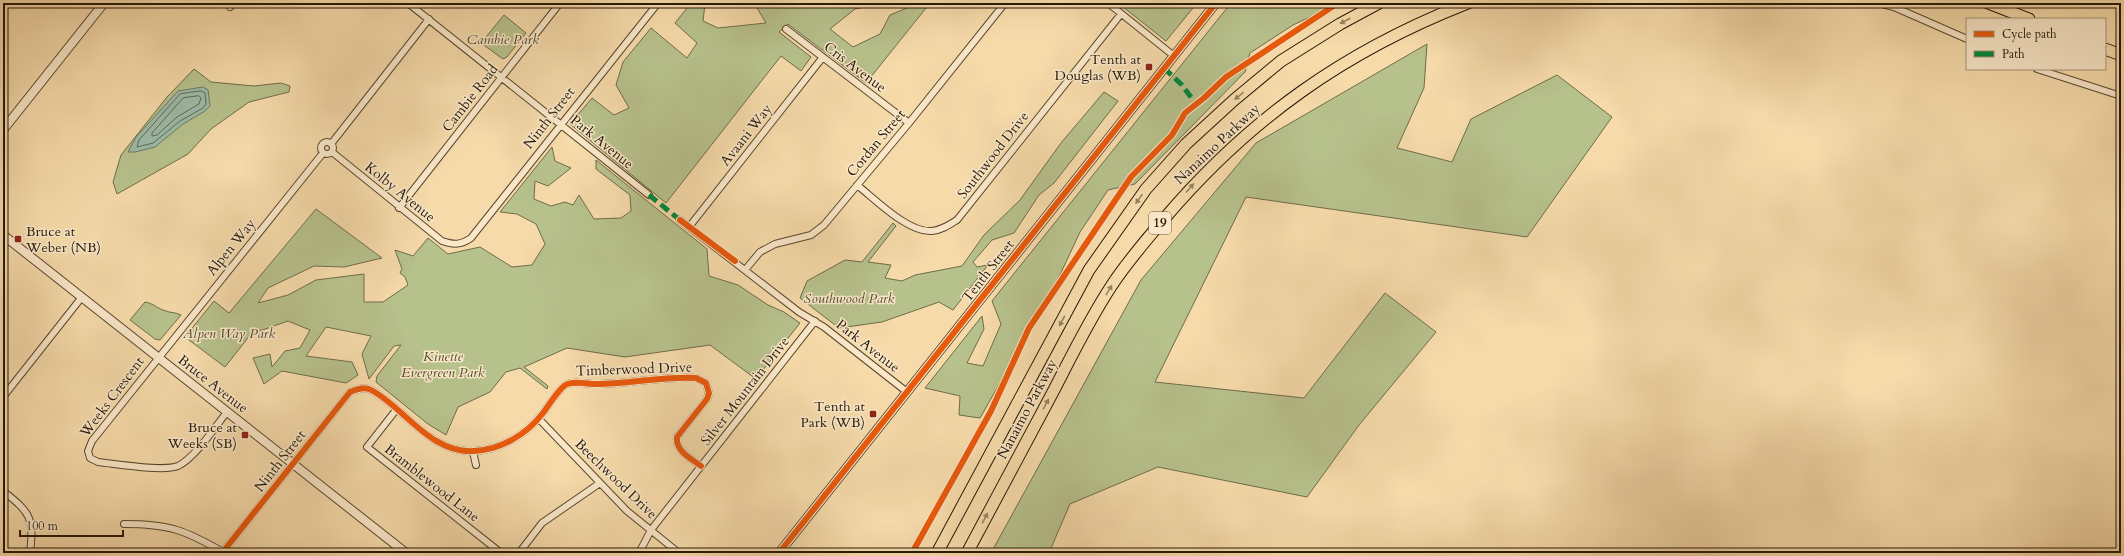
<svg xmlns="http://www.w3.org/2000/svg" width="2124" height="556" font-family="Cardo,serif">
<style>
.green{fill:#b7c18c;stroke:#6e6c49}
.water{fill:#9dbba8;stroke:#6d7a67}
.lines{fill:none;stroke-linecap:round;stroke-linejoin:round}
.shore{stroke:#616a57;stroke-width:1}
.minor-casing{stroke:#59482f;stroke-width:8}
.tertiary-casing{stroke:#59482f;stroke-width:10}
.motorway-casing{stroke:#251806;stroke-width:13}
.minor{stroke:#f9e7c8;stroke-width:6}
.tertiary{stroke:#f9e7c8;stroke-width:8}
.motorway{stroke:#f6daaa;stroke-width:11}
.quiet{stroke:#00873e;stroke-width:5;stroke-dasharray:10 5;stroke-linecap:butt}
.cycleway-casing{stroke:#f9e7c8;stroke-width:8}
.cycleway{stroke:#e8590c;stroke-width:6}
.oneway{fill:#988360}
.poi-dot{fill:#8f2418;stroke:#f9e7c8;stroke-width:1.5}
.labels{text-anchor:middle;dominant-baseline:central;stroke-width:3;stroke-linejoin:round;paint-order:stroke}
.shield{fill:#f9e7c8;stroke:#655640;stroke-width:1}
.shield-label{font-size:13px;font-weight:bold;fill:#251806}
.park-label{font-size:14px;font-style:italic;fill:#514b2e;stroke:#f9e7c8}
.poi-label{font-size:14px;fill:#251806;stroke:#f9e7c8;text-anchor:end}
.street-label{font-size:14px;fill:#251806;stroke:#f9e7c8}
</style>
<rect width="100%" height="100%" fill="#f6daaa"/>
<filter id="stains"><feTurbulence type="fractalNoise" baseFrequency=".005" numOctaves="4"/><feColorMatrix values="0 0 0 0 .2 0 0 0 0 .09 0 0 0 0 .02 0 0 0 .5 -.17"/></filter>
<radialGradient id="worn" r=".72"><stop offset=".6" stop-color="#630" stop-opacity="0"/><stop offset="1" stop-color="#630" stop-opacity=".3"/></radialGradient>
<!-- green -->
<path class="green" d="M691,3L705,4L703,21L718,28L766,23L754,3H887L855,9L830,29L853,47L880,34L890,15L914,5L926,8L866,83L788,24L779,32L811,57L801,71L781,56L666,203L570,124L592,98L614,115L629,108L616,85L623,62L651,28L687,58L697,43L675,23Z
M1118,3H1197L1166,41Z
M1231,3H1341L1293,25L1250,53L1245,72L1135,184L1108,190L1080,232L1052,292L980,418L959,415L960,396L925,388L982,316L984,329L967,363L983,366L1001,324L992,301Z
M504,15L526,33L507,57L503,59L481,43Z
M1427,44L1424,88L1397,148L1452,162L1471,119L1557,75L1612,117L1527,237L1246,197L1155,382L1304,398L1385,293L1436,332L1359,425L1307,497L1158,467L1070,504L1049,553H991L1141,280L1256,143Z
M194,69L211,82L254,86L281,83L290,86L289,92L249,102L211,129L188,154L117,194L113,182L121,155L167,97Z
M1104,92L1118,101L1054,183L1039,195L1014,233L992,240L973,262L977,267L988,265L953,310L939,302L882,322L839,328L800,298L807,281L845,260L862,262L893,223L896,226L868,262L891,265L885,278L902,281L915,275L962,266L984,235L1020,200L1061,143Z
M552,147L555,161L571,168L548,186L535,181L534,199L551,206L565,202L573,205L579,195L594,219L621,218L631,211L630,195L596,169V160L707,249L709,276L738,285L768,305L784,312L800,323L756,379L710,345L625,357L567,348L524,367L548,386L547,389L520,368L506,372L490,392L458,407L446,435L428,424L376,382L377,376L401,345L394,346L369,379L362,354L371,336L326,327L306,356L352,362L358,375L346,383L282,371L264,384L253,358L270,354L272,367L285,351L300,348L310,330L288,321L251,334L225,367L185,337L214,301L229,313L316,209L382,258L344,267L314,266L268,288L258,303L288,295L316,280L364,274V302H383L408,285L405,277L400,273L402,269L395,250L413,256L428,238L448,254L480,247L512,267L532,265L545,244L536,224L517,214L500,212Z
M145,302C153,303 158,309 166,311C171,313 175,312 181,315L160,340L155,339L130,320Z"/>
<!-- water -->
<path class="water" d="M203,87L208,90L210,106L205,111L183,124L155,147L135,152H128L136,137L178,91Z"/>
<g class="lines">
<!-- shore -->
<path class="shore" d="M201,91L205,93L206,104L203,108L180,121L153,143L137,147L139,140L180,94Z
M199,96L201,98L199,104L177,117L157,135L152,136V133L183,98Z"/>
<!-- minor casing -->
<g class="minor-casing">
<path id="minor" d="M408,3L649,195
M1108,3L1174,56
M1878,3L1894,7L1967,39
M230,7L233,3
M786,29L909,123
M2037,69L2121,96
M321 148a6 6 0 1 1 12 0a6 6 0 1 1-12 0Z
M331,144L429,19
M332,152L442,241C454,245 461,245 471,238L658,3
M857,185C875,199 908,233 932,231C942,230 949,225 957,220L1121,14
M399,208L560,3
M680,220L799,312L824,327L907,392
M689,227L823,57
M745,270L760,252L775,244L811,235L824,225L909,123L1005,3
M3,397L82,297
M396,410L367,447L501,553
M227,412C215,427 195,458 178,466C163,472 117,464 98,462L90,458L88,451L92,441L323,153
M539,419L627,511L679,553
M473,452L476,465
M3,491C31,513 34,518 30,553
M124,524C169,524 185,530 223,552
M222,553L350,392C357,389 365,386 373,391C405,409 431,454 474,451C501,450 527,434 543,413C549,405 556,393 564,386C571,380 587,384 596,384C630,384 663,376 696,378L706,383L709,393L707,399L677,437C675,451 692,459 701,466
M519,553L542,523L600,483
M639,553L651,530L815,321"/>
</g>
<!-- tertiary casing -->
<g class="tertiary-casing">
<path id="tertiary" d="M3,130L104,3
M3,235L406,553
M779,553L1216,3"/>
</g>
<!-- motorway casing -->
<g class="motorway-casing">
<path id="motorway" d="M1988,3L2029,19
M2105,49L2121,55
M937,553L1089,270L1146,189L1186,144L1234,100L1281,61L1340,24L1379,3
M967,553C996,498 1025,444 1054,390C1072,355 1090,318 1112,285C1127,262 1146,240 1164,219C1250,118 1345,51 1468,3"/>
</g>
<!-- minor -->
<use href="#minor" class="minor"/>
<!-- tertiary -->
<use href="#tertiary" class="tertiary"/>
<!-- motorway -->
<use href="#motorway" class="motorway"/>
<!-- quiet -->
<path class="quiet" d="M1164,68L1182,85L1196,104
M649,195L680,220"/>
<!-- cycleway casing -->
<g class="cycleway-casing">
<path id="cycleway" d="M680,220L735,261
M222,553L350,392C357,389 365,386 373,391C405,409 431,454 474,451C501,450 527,434 543,413C549,405 556,393 564,386C571,380 587,384 596,384C630,384 663,376 696,378L706,383L709,393L707,399L677,437C675,451 692,459 701,466
M779,553L1216,3
M912,553L991,411L1029,328L1131,177L1172,135L1185,113L1204,98L1226,77L1338,3"/>
</g>
<!-- cycleway -->
<use href="#cycleway" class="cycleway"/>
</g>
<!-- one-way arrows -->
<defs><path id="oneway-solid" d="M-6-.8H1V-3.2L6.5 0L1 3.2V.8H-6Z"/></defs>
<g class="oneway">
<use href="#oneway-solid" transform="translate(1345 21) rotate(152)"/>
<use href="#oneway-solid" transform="translate(1239 96) rotate(141)"/>
<use href="#oneway-solid" transform="translate(1190 188) rotate(-49)"/>
<use href="#oneway-solid" transform="translate(1139 199) rotate(125)"/>
<use href="#oneway-solid" transform="translate(1109 290) rotate(-59)"/>
<use href="#oneway-solid" transform="translate(1062 321) rotate(118)"/>
<use href="#oneway-solid" transform="translate(1046 404) rotate(-62)"/>
<use href="#oneway-solid" transform="translate(985 518) rotate(-62)"/>
</g>
<!-- markers -->
<g class="poi-dot">
<rect x="1145" y="63" width="8" height="8" rx="2"/>
<rect x="14" y="235" width="8" height="8" rx="2"/>
<rect x="869" y="410" width="8" height="8" rx="2"/>
<rect x="241" y="431" width="8" height="8" rx="2"/>
</g>
<g class="labels">
<!-- shield labels -->
<rect class="shield" x="1149" y="212" width="22" height="22" rx="3"/>
<g class="shield-label">
<text x="1160" y="223">19</text>
</g>
<!-- park labels -->
<g class="park-label">
<text x="503" y="39">Cambie Park</text>
<text x="849" y="298">Southwood Park</text>
<text x="229" y="333">Alpen Way Park</text>
<text x="443" y="356">Kinette<tspan x="443" dy="16">Evergreen Park</tspan></text>
</g>
<!-- poi labels -->
<g class="poi-label">
<text x="1141" y="59">Tenth at<tspan x="1141" dy="16">Douglas (WB)</tspan></text>
<text x="26" y="231" text-anchor="start">Bruce at<tspan x="26" dy="16">Weber (NB)</tspan></text>
<text x="865" y="406">Tenth at<tspan x="865" dy="16">Park (WB)</tspan></text>
<text x="237" y="427">Bruce at<tspan x="237" dy="16">Weeks (SB)</tspan></text>
</g>
<!-- street labels -->
<g class="street-label">
<text transform="translate(855 67) rotate(37)">Cris Avenue</text>
<text transform="translate(470 98) rotate(-52)">Cambie Road</text>
<text transform="translate(549 118) rotate(-52)">Ninth Street</text>
<text transform="translate(746 135) rotate(-52)">Avaani Way</text>
<text transform="translate(602 142) rotate(39)">Park Avenue</text>
<text transform="translate(876 143) rotate(-50)">Cordan Street</text>
<text transform="translate(1217 144) rotate(-43)">Nanaimo Parkway</text>
<text transform="translate(993 155) rotate(-52)">Southwood Drive</text>
<text transform="translate(400 192) rotate(39)">Kolby Avenue</text>
<text transform="translate(231 247) rotate(-51)">Alpen Way</text>
<text transform="translate(988 271) rotate(-52)">Tenth Street</text>
<text transform="translate(868 346) rotate(38)">Park Avenue</text>
<text transform="translate(634 369) rotate(-2)">Timberwood Drive</text>
<text transform="translate(213 384) rotate(38)">Bruce Avenue</text>
<text transform="translate(745 391) rotate(-52)">Silver Mountain Drive</text>
<text transform="translate(112 397) rotate(-53)">Weeks Crescent</text>
<text transform="translate(1027 409) rotate(-62)">Nanaimo Parkway</text>
<text transform="translate(280 461) rotate(-52)">Ninth Street</text>
<text transform="translate(616 479) rotate(44)">Beechwood Drive</text>
<text transform="translate(432 483) rotate(38)">Bramblewood Lane</text>
</g>
</g>
<!-- margin -->
<rect width="2124" height="556" fill="none" stroke="#f6daaa" stroke-width="16"/>
<rect x="4" y="4" width="2116" height="548" fill="none" stroke="#251806" stroke-width="2"/>
<rect x="8" y="8" width="2108" height="540" fill="none" stroke="#251806"/>
<!-- legend -->
<rect x="1966" y="18" width="140" height="52" fill="#f9e7c8" stroke="#a4947a"/>
<rect x="1974" y="31" width="20" height="6" fill="#e8590c" stroke="#a4947a"/>
<text x="2002" y="38" font-size="12" fill="#251806">Cycle path</text>
<rect x="1974" y="51" width="20" height="6" fill="#00873e" stroke="#a4947a"/>
<text x="2002" y="58" font-size="12" fill="#251806">Path</text>
<!-- scale -->
<path d="M20 530v6h103v-6" fill="none" stroke="#251806" stroke-width="2"/>
<text x="26" y="530" font-size="12" fill="#251806" stroke="#f9e7c8" stroke-width="3" paint-order="stroke">100 m</text>
<rect width="100%" height="100%" filter="url(#stains)"/>
<rect width="100%" height="100%" fill="url(#worn)"/>
</svg>
